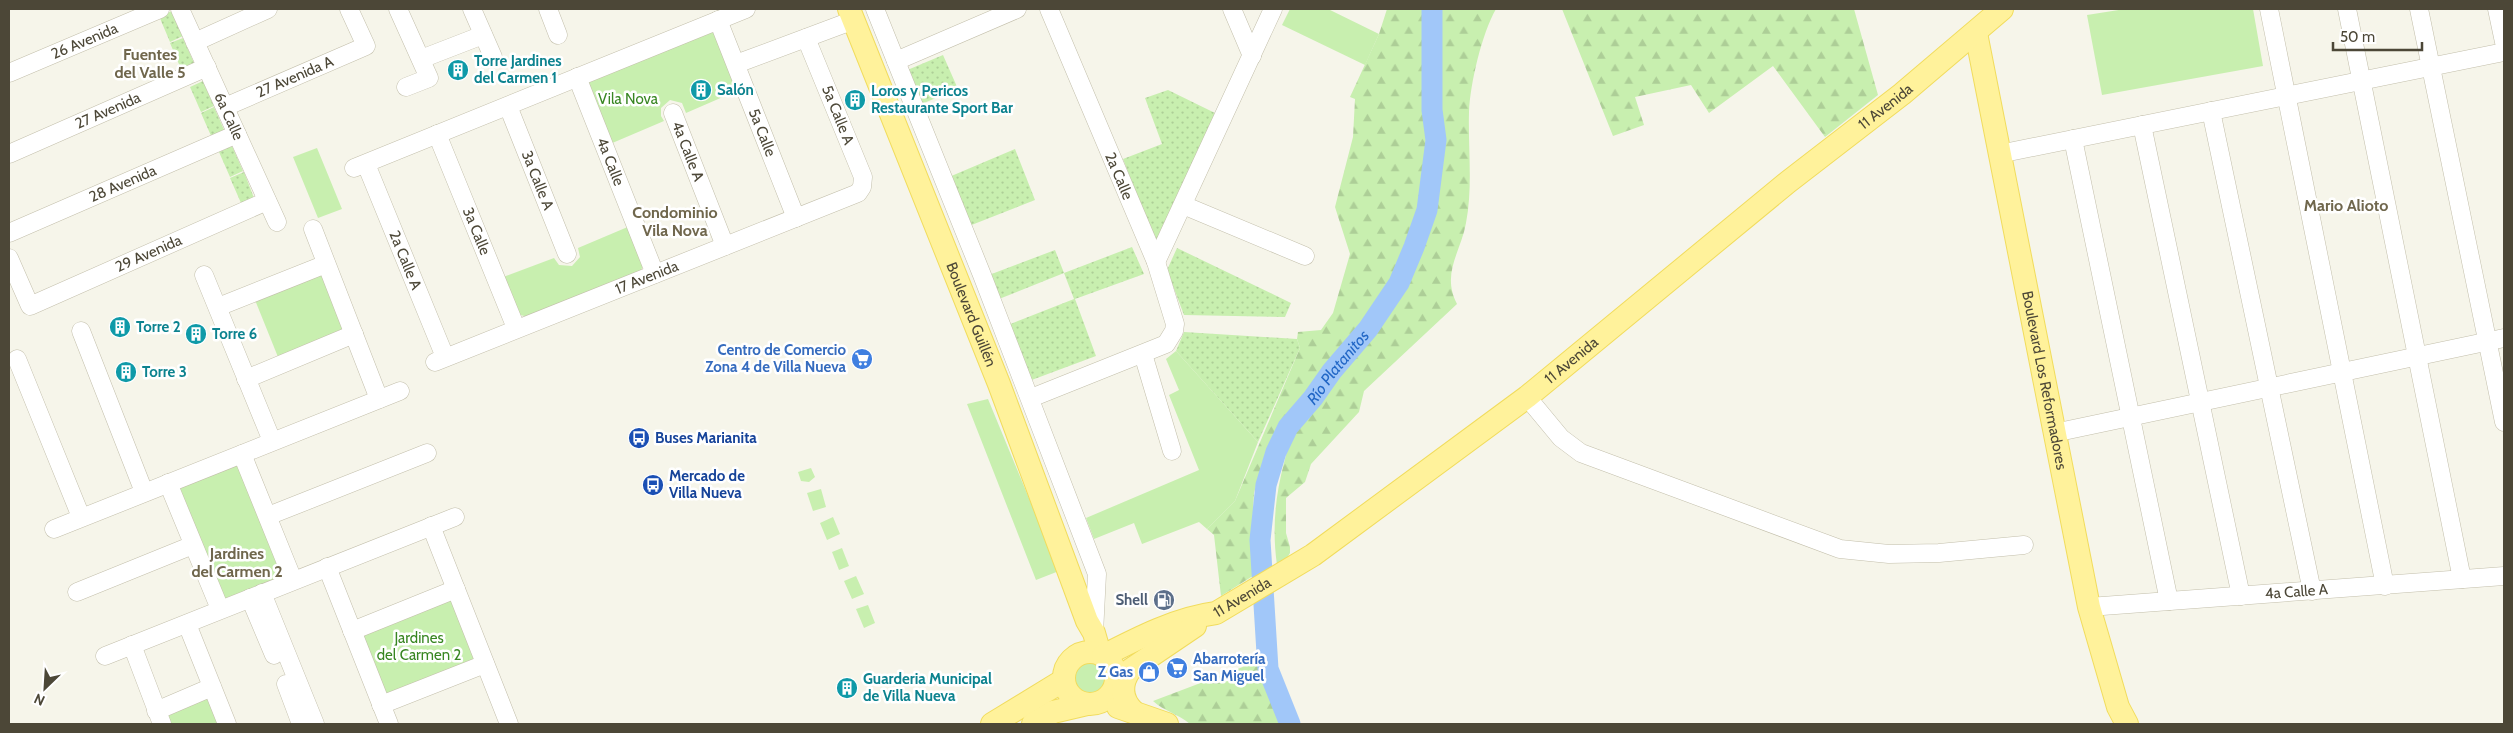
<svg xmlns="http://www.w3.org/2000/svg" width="2513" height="733" font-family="Cabin,sans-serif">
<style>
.grass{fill:url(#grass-dots)}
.forest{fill:url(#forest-firs)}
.green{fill:#c8efaf}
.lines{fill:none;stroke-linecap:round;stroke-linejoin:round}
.river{stroke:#a1c7f9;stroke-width:21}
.minor-casing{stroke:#c3bfab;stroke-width:19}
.major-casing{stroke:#f1dc5d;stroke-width:24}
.minor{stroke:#fff;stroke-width:18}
.major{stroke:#fff29b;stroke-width:22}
.labels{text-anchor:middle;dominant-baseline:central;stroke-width:5;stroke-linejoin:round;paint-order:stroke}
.street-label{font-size:15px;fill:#4c4737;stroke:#fff}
.culture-label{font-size:15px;font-weight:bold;fill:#0d838f;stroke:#fff;text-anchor:start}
.park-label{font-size:15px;fill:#388622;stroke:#fff}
.shop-label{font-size:15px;font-weight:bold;fill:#366cbe;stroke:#fff;text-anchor:end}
.transit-label{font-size:15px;font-weight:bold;fill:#164399;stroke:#fff;text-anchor:start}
.service-label{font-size:15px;font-weight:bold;fill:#4e5e75;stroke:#fff;text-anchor:end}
.neighbourhood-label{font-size:16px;font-weight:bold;fill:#70674d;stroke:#fff}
.water-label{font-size:16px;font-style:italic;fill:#2267c6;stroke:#fff}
</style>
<defs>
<pattern id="grass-dots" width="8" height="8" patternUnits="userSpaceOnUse" patternTransform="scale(1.25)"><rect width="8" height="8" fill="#c8efaf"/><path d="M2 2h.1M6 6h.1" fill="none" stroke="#adce97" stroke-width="1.8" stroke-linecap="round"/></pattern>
<pattern id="forest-firs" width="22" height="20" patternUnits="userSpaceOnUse" patternTransform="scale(1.25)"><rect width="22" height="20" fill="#c8efaf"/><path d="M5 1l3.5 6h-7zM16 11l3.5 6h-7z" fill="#adce97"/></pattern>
</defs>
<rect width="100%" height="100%" fill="#f6f5ea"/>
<!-- grass -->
<path class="grass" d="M172,11L183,36L170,42L159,16Z
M183,38L194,63L181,69L170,43Z
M943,55L958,89L919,105L905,71Z
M203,81L214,106L201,112L190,87Z
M1168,90L1215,113L1156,243L1123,159L1162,144L1145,98Z
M214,107L225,132L212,138L201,113Z
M232,146L243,171L230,177L219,152Z
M1015,149L1035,200L969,226L949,177Z
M244,172L254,198L241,203L230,178Z
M1132,247L1144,274L1075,299L1096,356L1029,381L1008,325L1074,299L1064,273L999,299L989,275L1055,250L1064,273Z
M1177,248L1291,303L1285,317L1184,315L1167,270Z
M1184,332L1297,339L1300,348L1258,442L1176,351Z"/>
<!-- forest -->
<path class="forest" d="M1387,9H1425L1422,47L1426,138L1423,197L1407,246L1381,299L1324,370L1307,398L1281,424L1263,461L1254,493L1252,532L1256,574L1221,596L1214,535L1207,529L1235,501L1300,348L1297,339L1298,332L1321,330L1333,313L1350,254L1335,207L1353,137L1355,99L1350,97L1379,34Z
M1441,9H1496C1482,33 1470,84 1469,112C1468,149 1473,186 1466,223C1461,252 1441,273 1457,304L1364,391L1359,412L1311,464L1305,482L1286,498V533L1290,547V553L1287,558L1277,565C1272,530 1275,497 1284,463C1287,452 1289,439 1295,430C1307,413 1323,401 1332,382C1396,305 1441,238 1441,134C1441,92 1437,51 1441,9Z
M1562,9H1854L1878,95L1825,137L1773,66L1709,113L1691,85L1635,97L1644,125L1613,136Z
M1256,662L1283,724H1190C1178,714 1164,711 1153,701Z"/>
<!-- green -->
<path class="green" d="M1290,9H1328L1379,34L1365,65L1282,25Z
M2125,9H2253L2263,66L2102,95L2087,15Z
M711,32L715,34L739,90L686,113L682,103L670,100L661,108V116L664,121L610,144L588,83L590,79Z
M317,148L342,209L318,218L293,157Z
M630,226L644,264L639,274L529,317L520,315L503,277L554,258L559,265L572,266L580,257L578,248Z
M324,273L346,330L278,357L255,300Z
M1176,351L1258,442L1235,501L1207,529L1199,522L1142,544L1134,523L1094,539L1086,518L1199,470L1169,395L1179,390L1166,359Z
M988,399L1059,571L1036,580L967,404Z
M240,463L285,577L222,601L177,487Z
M811,468L815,477L809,482L801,481L798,472Z
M821,489L826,507L813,511L807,493Z
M833,517L840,534L827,540L820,523Z
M842,548L849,566L839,570L832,552Z
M856,576L864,594L852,599L844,581Z
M453,598L477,659L384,695L360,634Z
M868,605L875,623L864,628L856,609Z
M1072 679a17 17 0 1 1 34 0a17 17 0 1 1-34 0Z
M209,694L221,724H167L162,712Z"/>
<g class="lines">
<!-- river -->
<path class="river" id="s1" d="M1290,724L1268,669L1260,540L1266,485L1276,452L1288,427L1313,398L1332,371L1368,329L1399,283L1414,247L1427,210L1436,140L1432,110V9"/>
<!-- minor casing -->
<g class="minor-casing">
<g id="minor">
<path id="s2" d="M180,9L277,222"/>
<path d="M398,9L429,78L406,87"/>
<path d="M472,9L493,57"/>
<path d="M548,9L558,35"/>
<path d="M875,9L982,275L1097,574L1094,633"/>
<path d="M1232,9L1252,56"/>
<path d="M2269,9L2385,586"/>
<path d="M2347,9L2462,579"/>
<path d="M2419,9L2504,422"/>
<path d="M2497,9L2504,42"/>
<path id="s3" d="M718,20L796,218"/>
<path d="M195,42L268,9"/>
<path d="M421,59L483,35"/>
<path d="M896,61L1017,9"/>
<path d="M736,64L854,20"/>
<path id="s4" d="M9,73L160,9"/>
<path id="s5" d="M577,77L655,274"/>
<path id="s6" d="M508,106L567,254"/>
<path id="s7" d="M225,107L366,46L349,9"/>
<path d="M2211,111L2312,591"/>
<path id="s8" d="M673,113L725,246"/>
<path d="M2142,125L2241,596"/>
<path id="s9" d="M437,134L516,328"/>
<path d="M2073,139L2169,601"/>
<path id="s10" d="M9,154L207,67"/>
<path d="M1999,154L2504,52"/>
<path id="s11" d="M366,164L445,357"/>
<path d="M354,168L746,9"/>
<path d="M1183,205L1305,256"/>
<path d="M313,229L379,399"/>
<path id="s12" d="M9,233L237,134"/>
<path id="s13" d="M9,258L30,306L267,201"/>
<path d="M1156,262L1273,9"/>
<path d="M204,275L272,441"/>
<path d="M218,307L326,264"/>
<path d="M81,331L144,492"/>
<path d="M1143,354L1172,451"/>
<path d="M17,359L81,517"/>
<path id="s14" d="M435,362L858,193L862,187L863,177L806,38"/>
<path d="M246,379L354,334"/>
<path d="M1527,397L1561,438L1581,453L1840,549L1889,554L1939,553L2024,545"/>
<path d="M1031,398L1166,344L1174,331L1175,324L1156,262L1049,9"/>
<path d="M2054,433L2504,338"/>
<path d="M242,454L293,580"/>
<path d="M168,483L220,609"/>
<path d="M268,516L427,453"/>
<path d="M431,526L509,724"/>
<path d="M54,529L400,391"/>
<path d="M327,567L389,724"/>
<path d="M77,592L193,545"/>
<path d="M262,593L315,724"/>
<path d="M250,598L274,655"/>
<path id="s15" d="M2089,607L2504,576"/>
<path d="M187,624L227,724"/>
<path d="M352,631L456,589"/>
<path d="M132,645L162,724"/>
<path d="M105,656L455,517"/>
<path d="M286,684L301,724"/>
<path d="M381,705L485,664"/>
<path d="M156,711L212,687"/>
</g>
</g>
<!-- major casing -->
<g class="major-casing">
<g id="major">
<path id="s16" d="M849,9L999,384L1087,621L1094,633L1100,654"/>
<path id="s17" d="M1976,33L2089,607L2118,707L2127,724"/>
<circle cx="1090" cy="678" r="26"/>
<path id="s18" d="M1103,656C1138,638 1177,618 1216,613L1313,555L1527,397L1788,182L1902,94L2002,9"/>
<path d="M1118,707L1167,724"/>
<path d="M1133,711C1121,699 1120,684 1130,670L1195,626"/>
<path d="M992,724L1064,680"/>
<path d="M1033,724L1053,712L1087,704"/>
</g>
</g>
<!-- minor -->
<use href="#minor" class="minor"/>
<!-- major -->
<use href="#major" class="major"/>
</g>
<!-- icons -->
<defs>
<g id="building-disc" transform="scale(1.125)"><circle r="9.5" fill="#0f9aa8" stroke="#fff"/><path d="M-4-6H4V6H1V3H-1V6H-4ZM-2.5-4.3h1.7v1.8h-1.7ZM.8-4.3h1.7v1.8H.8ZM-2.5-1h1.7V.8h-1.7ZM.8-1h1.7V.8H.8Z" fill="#fff"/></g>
<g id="supermarket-disc" transform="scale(1.125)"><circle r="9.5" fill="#3f7fe0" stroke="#fff"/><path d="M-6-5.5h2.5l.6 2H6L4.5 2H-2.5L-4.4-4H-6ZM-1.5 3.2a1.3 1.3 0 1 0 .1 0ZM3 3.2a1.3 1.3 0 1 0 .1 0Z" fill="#fff"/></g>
<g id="bus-disc" transform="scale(1.125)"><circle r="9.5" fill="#1a4fb4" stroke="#fff"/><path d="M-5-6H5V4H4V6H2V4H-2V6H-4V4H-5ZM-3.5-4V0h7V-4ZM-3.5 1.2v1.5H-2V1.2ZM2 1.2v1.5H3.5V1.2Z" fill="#fff"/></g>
<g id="fuel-disc" transform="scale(1.125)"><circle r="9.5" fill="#5c6f8a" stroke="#fff"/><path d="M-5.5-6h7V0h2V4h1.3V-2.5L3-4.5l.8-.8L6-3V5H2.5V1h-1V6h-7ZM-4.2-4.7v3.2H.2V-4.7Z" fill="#fff"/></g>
<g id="shop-disc" transform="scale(1.125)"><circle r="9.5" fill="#3f7fe0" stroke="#fff"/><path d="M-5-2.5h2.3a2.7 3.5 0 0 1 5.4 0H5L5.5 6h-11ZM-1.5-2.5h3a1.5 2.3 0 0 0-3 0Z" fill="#fff"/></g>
</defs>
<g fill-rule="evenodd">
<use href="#building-disc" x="458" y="70"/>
<use href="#building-disc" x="701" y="90"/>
<use href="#building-disc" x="855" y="100"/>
<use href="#building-disc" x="120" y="327"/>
<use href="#building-disc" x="196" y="334"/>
<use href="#supermarket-disc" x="862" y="359"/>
<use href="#building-disc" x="126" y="372"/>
<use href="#bus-disc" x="639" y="438"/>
<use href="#bus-disc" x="653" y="485"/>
<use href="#fuel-disc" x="1164" y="600"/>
<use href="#supermarket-disc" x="1177" y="668"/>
<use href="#shop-disc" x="1149" y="672"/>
<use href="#building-disc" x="847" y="688"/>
</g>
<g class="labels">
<!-- street labels -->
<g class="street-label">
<text stroke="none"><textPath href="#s4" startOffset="82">26 Avenida</textPath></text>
<text stroke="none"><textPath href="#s7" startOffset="76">27 Avenida A</textPath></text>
<text stroke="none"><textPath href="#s18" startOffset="962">11 Avenida</textPath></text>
<text stroke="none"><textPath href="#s10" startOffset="108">27 Avenida</textPath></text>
<text stroke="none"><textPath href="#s2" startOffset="118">6a Calle</textPath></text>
<text transform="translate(838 115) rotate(68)">5a Calle A</text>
<text stroke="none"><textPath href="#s3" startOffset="121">5a Calle</textPath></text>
<text stroke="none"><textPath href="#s8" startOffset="41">4a Calle A</textPath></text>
<text stroke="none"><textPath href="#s5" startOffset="91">4a Calle</textPath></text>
<text transform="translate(1119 176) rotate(67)">2a Calle</text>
<text stroke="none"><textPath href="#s6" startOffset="80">3a Calle A</textPath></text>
<text stroke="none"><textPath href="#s12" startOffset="124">28 Avenida</textPath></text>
<text stroke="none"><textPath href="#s9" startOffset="105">3a Calle</textPath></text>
<text stroke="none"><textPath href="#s13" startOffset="182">29 Avenida</textPath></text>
<text stroke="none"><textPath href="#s11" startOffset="104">2a Calle A</textPath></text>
<text stroke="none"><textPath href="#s14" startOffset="228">17 Avenida</textPath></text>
<text stroke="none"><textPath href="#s16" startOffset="329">Boulevard Guillén</textPath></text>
<text stroke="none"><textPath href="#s18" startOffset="558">11 Avenida</textPath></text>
<text stroke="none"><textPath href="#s17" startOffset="354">Boulevard Los Reformadores</textPath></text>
<text stroke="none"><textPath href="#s15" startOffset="208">4a Calle A</textPath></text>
<text stroke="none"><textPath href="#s18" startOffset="152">11 Avenida</textPath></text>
</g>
<!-- culture labels -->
<g class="culture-label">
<text x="474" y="61">Torre Jardines<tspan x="474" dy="17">del Carmen 1</tspan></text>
<text x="717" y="90">Salón</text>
<text x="871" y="91">Loros y Pericos<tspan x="871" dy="17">Restaurante Sport Bar</tspan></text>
<text x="136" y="327">Torre 2</text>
<text x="212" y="334">Torre 6</text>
<text x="142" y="372">Torre 3</text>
<text x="863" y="679">Guarderia Municipal<tspan x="863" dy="17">de Villa Nueva</tspan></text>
</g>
<!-- park labels -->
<g class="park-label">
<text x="628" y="99">Vila Nova</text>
<text x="419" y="638">Jardines<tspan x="419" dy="17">del Carmen 2</tspan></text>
</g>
<!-- shop labels -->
<g class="shop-label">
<text x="846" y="350">Centro de Comercio<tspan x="846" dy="17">Zona 4 de Villa Nueva</tspan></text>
<text x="1193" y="659" text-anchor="start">Abarrotería<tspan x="1193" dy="17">San Miguel</tspan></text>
<text x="1133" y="672">Z Gas</text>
</g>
<!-- transit labels -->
<g class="transit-label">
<text x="655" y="438">Buses Marianita</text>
<text x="669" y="476">Mercado de<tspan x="669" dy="17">Villa Nueva</tspan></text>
</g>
<!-- service labels -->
<g class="service-label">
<text x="1148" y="600">Shell</text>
</g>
<!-- neighbourhood labels -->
<g class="neighbourhood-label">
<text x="150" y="54">Fuentes<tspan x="150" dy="18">del Valle 5</tspan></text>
<text x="2346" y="205">Mario Alioto</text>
<text x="675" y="212">Condominio<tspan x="675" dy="18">Vila Nova</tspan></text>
<text x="237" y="553">Jardines<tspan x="237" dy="18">del Carmen 2</tspan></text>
</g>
<!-- water labels -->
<g class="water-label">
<text stroke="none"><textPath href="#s1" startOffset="384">Río Platanitos</textPath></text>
</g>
</g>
<!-- border -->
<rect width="2513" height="733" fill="none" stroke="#4c4737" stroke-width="20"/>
<!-- north arrow -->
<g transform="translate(45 688) rotate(205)" stroke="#ffffff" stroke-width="4" paint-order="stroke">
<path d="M0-4L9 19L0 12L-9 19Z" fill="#4c4737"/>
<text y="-8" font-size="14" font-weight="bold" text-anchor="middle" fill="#4c4737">N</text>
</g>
<!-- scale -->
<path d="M2333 42v8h89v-8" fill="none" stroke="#4c4737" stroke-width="2.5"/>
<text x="2340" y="42" font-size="15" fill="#4c4737" stroke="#ffffff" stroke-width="4" paint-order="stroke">50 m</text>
</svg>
